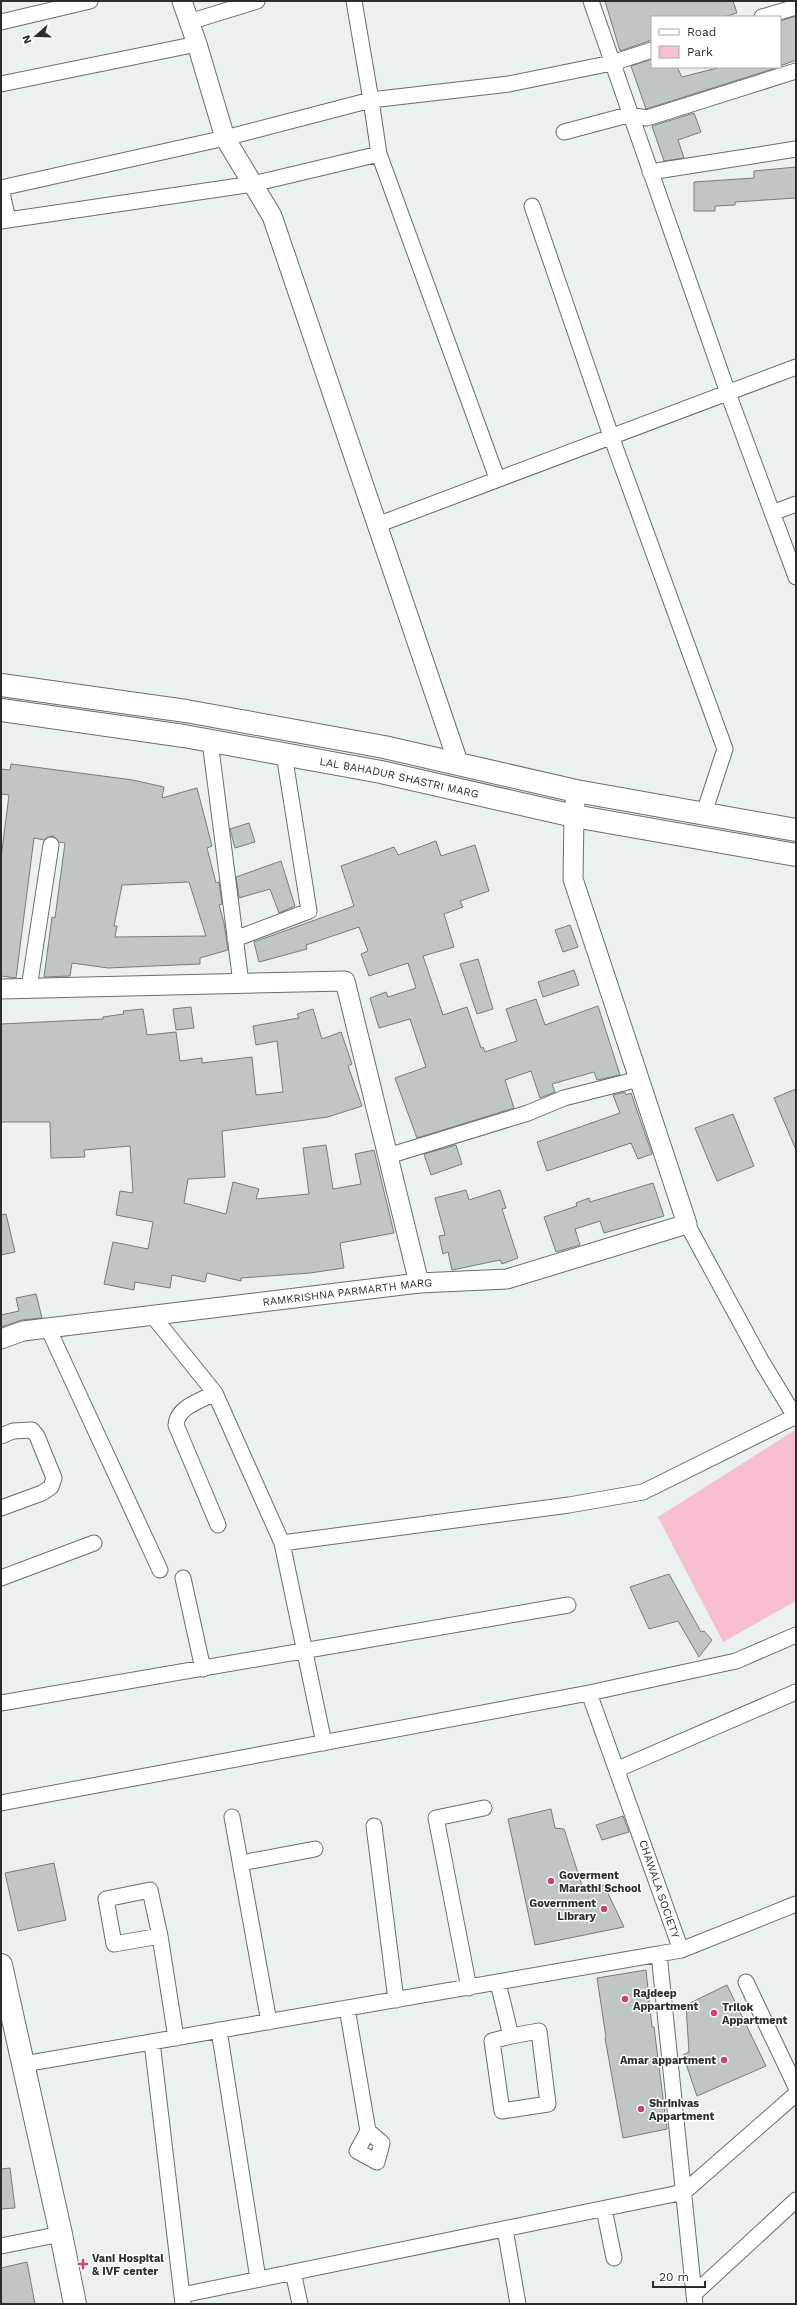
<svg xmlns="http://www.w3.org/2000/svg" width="797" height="2305" font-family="'Work Sans',sans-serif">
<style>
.green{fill:#f7bece}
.building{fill:#bfc6c5;stroke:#767c7c;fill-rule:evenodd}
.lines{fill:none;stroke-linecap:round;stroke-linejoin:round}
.minor-casing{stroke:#686e6e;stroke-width:17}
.tertiary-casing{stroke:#686e6e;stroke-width:21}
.secondary-casing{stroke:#686e6e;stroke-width:24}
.minor{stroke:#fff;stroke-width:15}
.tertiary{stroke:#fff;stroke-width:19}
.secondary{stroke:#fff;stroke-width:22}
.poi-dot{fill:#cc4278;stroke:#fff;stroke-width:1.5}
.labels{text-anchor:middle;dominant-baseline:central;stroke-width:3;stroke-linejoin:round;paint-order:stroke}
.street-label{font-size:11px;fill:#2b2e2d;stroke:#fff}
.poi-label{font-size:11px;font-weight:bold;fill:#2b2e2d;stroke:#fff;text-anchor:start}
</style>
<rect width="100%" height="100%" fill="#ebf1f1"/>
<!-- green -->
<path class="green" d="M795,1430L796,1601L723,1642L658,1517Z"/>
<!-- building -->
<path class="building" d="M605,1H733L737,13L724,17H652V40L620,51Z
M796,16V60L780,66V21Z
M652,59V67H677L682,77L721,67H779L646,109L631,66Z
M694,113L701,132L678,140L684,158L664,161L652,126Z
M796,167V198L735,202V205L715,206V211H694V182L754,178V171Z
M11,764L133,780L164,787L162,798L197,788L212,846L207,848L216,883L219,882L222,904L219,905L224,923L228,950L200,958V964L108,968L72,963L70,976L44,977L52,917L55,918L65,843L59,842L53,836L48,837L44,840L34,838L16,978L1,976V858L9,795L1,794V769L10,770ZM189,882L206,936L115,937L117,926H114L122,885Z
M249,823L255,842L235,848L230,829Z
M436,841L441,856L475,845L489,891L460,901L463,907L444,914L454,947L423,956L443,1015L467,1007L481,1048L483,1047L485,1052L517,1041L506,1009L536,999L545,1025L598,1006L620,1075L597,1080L594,1072L552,1084L555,1092L540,1098L531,1071L505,1080L514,1108L417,1138L395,1078L426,1067L410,1019L379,1028L370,998L386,992L388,997L416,988L408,963L369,976L361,954L368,951L359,927L306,945L307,949L259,962L254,942L354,906L341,866L394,847L398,855Z
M281,861L295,906L279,913L270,889L239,898L236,877Z
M570,925L578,947L563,952L555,930Z
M478,959L493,1009L477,1014L460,964Z
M574,970L579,985L543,997L538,982Z
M191,1007L194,1028L176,1030L173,1009Z
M143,1009L147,1035L176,1032L180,1061L202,1058V1063L252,1057L256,1095L283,1092L277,1041L256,1045L253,1026L299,1018L297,1014L313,1009L322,1039L341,1032L352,1064L348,1066L362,1106L328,1117L222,1131L225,1177L188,1179L184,1203L226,1214L233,1182L259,1189L256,1199L309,1194L303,1148L326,1145L333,1189L361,1184L355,1154L374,1150L394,1233L340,1243L344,1268L310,1273L241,1278V1281L207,1273L205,1282L172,1275L170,1288L135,1282L134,1290L104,1284L113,1242L148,1249L153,1222L116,1215L120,1191L133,1193L130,1146L84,1150L85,1157L51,1158L50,1122H1V1024L103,1019V1017L124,1014L123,1011Z
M796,1089V1150L774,1098Z
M625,1092L626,1095L631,1093L652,1154L638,1159L631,1143L547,1171L537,1142L620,1113L613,1095Z
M733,1114L754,1166L717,1181L695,1128Z
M456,1145L462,1164L431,1175L424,1154Z
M653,1183L664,1216L604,1233L600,1221L575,1229L580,1245L556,1252L544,1217L577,1206L576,1203L589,1198L590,1202Z
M466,1190L469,1200L500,1190L506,1208L502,1209L518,1258L502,1264L500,1260L452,1270L448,1252L443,1254L439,1236L445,1235L435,1198Z
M6,1214L15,1252L1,1255V1215Z
M36,1294L42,1318L22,1320L1,1327V1315L19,1311L16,1298Z
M669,1574L701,1632L704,1631L712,1640L699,1657L678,1621L649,1629L630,1587Z
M551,1809L555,1828L564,1829L584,1892L604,1885L624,1927L535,1945L508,1819Z
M623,1816L629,1832L602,1840L596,1825Z
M54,1863L66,1920L18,1931L5,1873Z
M646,1970L652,2027H654L667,2129L623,2138L605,2038L606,2037L597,1978Z
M727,1985L766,2066L697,2096L683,2055L689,2052L686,2005Z
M10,2168L15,2208L1,2209V2169Z
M27,2262L35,2304H1V2268Z"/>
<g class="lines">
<!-- minor casing -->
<g class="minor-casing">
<path id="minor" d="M354,1L371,100L509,84L612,63L652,50
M591,1L728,393L796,577
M762,17L796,7
M1,22L90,1
M189,22L257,1
M1,84L197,44
M564,132L628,115L647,118L796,71
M650,172L796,149
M1,188L225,138L371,100L379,154
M1,188L8,220
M532,206L611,436L725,749L704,813
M1,221L253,184L379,154L497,478
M772,513L796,504
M377,525L796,367
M210,741L241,983
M235,939L309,911L284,754
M29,988L51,845
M388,1156L528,1113L564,1098L639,1079
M687,1224L762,1362L796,1418
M152,1315L215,1393L282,1543L324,1743
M48,1328L160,1570
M215,1393C200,1401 177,1407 176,1425L218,1525
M1,1436L13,1431L32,1430L37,1436L54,1478L51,1487L42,1493L1,1508
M282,1543L569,1505L643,1492L796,1416
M1,1578L94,1543
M183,1578L203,1669
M1,1703L568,1605
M618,1769L796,1692
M1,1803L589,1693
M232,1817L269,2022
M374,1826L396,2000
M241,1863L315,1849
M160,1936L150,1890L106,1899L114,1944L160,1936L176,2038
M681,1950L796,1904
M746,1982L796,2087
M498,1983L511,2036L539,2031L548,2104L502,2111L492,2041L511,2036
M469,1988L436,1818L484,1808
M347,2008L368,2131L382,2143L377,2162L357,2151L368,2131
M219,2030L258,2279
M152,2042L183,2304
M24,2064L659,1954
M604,2209L614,2258
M505,2229L518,2304
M1,2246L61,2234
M293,2272L300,2304
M694,2294L796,2200
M182,2295L684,2192L796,2094
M695,2304L659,1954L681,1950L589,1693L736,1661L796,1635"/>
</g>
<!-- tertiary casing -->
<g class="tertiary-casing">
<g id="tertiary">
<path d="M182,1L197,44L225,138L272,216L459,765"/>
<path d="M1,989L345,981L419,1283"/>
<path id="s1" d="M1,1339L23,1331L419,1283L507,1279L687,1224L573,879L574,816L576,791"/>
</g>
</g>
<!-- secondary casing -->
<g class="secondary-casing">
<g id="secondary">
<path d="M1,685L186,711L384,747L576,791L796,830"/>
<path id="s2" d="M1,710L184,736L381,772L574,816L796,855"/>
<path d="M1,1965L61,2234L75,2304"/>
</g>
</g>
<!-- minor -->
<use href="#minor" class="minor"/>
<!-- tertiary -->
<use href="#tertiary" class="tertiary"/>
<!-- secondary -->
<use href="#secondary" class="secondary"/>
</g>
<!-- markers -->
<g class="poi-dot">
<circle cx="551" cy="1881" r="4"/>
<circle cx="604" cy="1909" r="4"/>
<circle cx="625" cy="1999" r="4"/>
<circle cx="714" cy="2013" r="4"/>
<circle cx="724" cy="2060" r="4"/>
<circle cx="641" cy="2109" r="4"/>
<path d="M81 2258h4v4h4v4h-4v4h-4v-4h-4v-4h4z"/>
</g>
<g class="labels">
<!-- street labels -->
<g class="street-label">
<text stroke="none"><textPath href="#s2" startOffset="404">LAL BAHADUR SHASTRI MARG</textPath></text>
<text stroke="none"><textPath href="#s1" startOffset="350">RAMKRISHNA PARMARTH MARG</textPath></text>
<text transform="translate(659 1889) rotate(71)">CHAWALA SOCIETY</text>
</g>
<!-- poi labels -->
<g class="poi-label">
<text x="559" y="1875">Goverment<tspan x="559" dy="13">Marathi School</tspan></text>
<text x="596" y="1903" text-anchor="end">Government<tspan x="596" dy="13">Library</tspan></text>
<text x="633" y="1993">Rajdeep<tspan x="633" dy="13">Appartment</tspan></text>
<text x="722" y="2007">Trilok<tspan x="722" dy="13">Appartment</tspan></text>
<text x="716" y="2060" text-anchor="end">Amar appartment</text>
<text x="649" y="2103">Shrinivas<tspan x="649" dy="13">Appartment</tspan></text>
<text x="92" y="2258">Vani Hospital<tspan x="92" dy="13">&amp; IVF center</tspan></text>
</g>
</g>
<!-- border -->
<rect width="797" height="2305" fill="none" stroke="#2b2e2d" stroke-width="4"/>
<!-- legend -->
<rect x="651" y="16" width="130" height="52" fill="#ffffff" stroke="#aaabab"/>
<rect x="659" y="29" width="20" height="6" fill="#ffffff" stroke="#aaabab"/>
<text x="687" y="36" font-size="12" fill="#2b2e2d">Road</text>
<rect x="659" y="46" width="20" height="12" fill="#f7bece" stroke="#aaabab"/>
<text x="687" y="56" font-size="12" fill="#2b2e2d">Park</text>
<!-- north arrow -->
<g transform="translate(36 36) rotate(250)" stroke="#ffffff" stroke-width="3" paint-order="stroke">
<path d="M0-3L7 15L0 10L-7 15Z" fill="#2b2e2d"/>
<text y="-6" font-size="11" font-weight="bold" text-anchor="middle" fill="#2b2e2d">N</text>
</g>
<!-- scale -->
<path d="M653 2281v6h52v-6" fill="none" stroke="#2b2e2d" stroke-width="2"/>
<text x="659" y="2281" font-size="12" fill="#2b2e2d" stroke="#ffffff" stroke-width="3" paint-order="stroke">20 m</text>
</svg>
